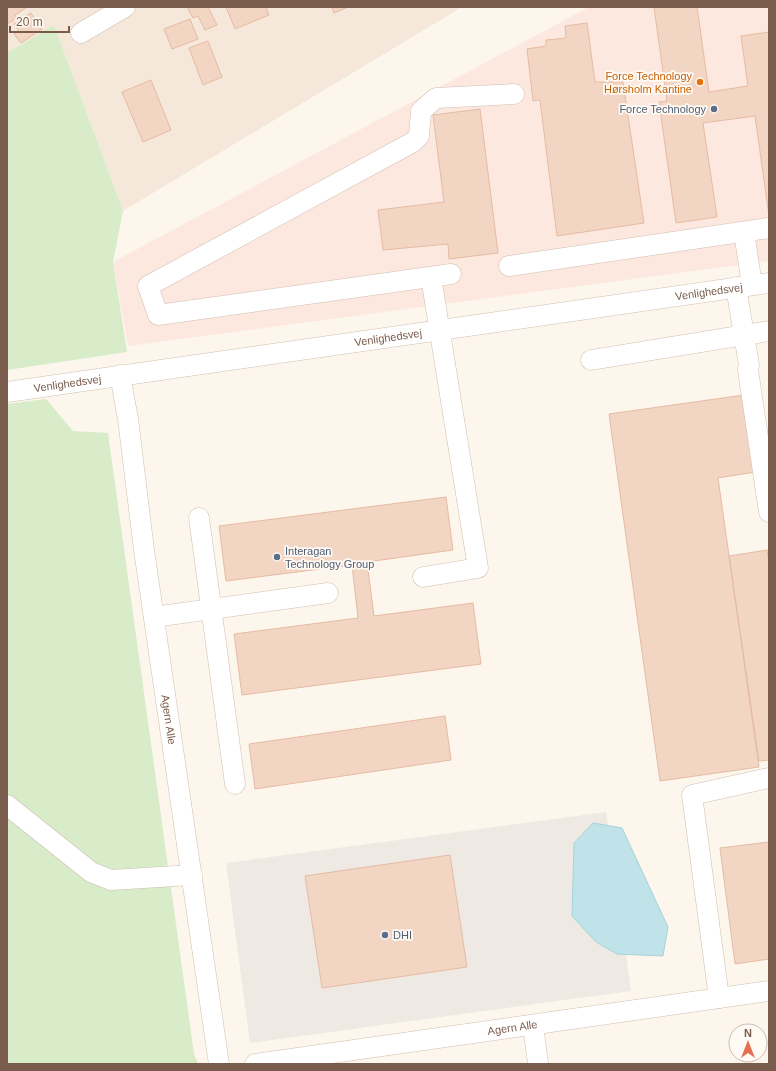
<svg xmlns="http://www.w3.org/2000/svg" width="776" height="1071" font-family="Helvetica,sans-serif">
<style>
.residential{fill:#f5e8da}
.commercial{fill:#fde8e0}
.industrial{fill:#efe9e4}
.green{fill:#d8ecc9}
.water{fill:#bfe3e8;stroke:#a5d3da}
.building{fill:#f3d5c3;stroke:#e6bba3}
.lines{fill:none;stroke-linecap:round;stroke-linejoin:round}
.minor-casing{stroke:#d1beb0;stroke-width:21}
.minor{stroke:#fff;stroke-width:20}
.food-dot{fill:#e8710a;stroke:#fffaf3;stroke-width:1.5}
.service-dot{fill:#5c6f8a;stroke:#fffaf3;stroke-width:1.5}
.labels{text-anchor:middle;dominant-baseline:central;stroke-width:3.5;stroke-linejoin:round;paint-order:stroke}
.food-label{font-size:11px;fill:#c56008;stroke:#fffaf3;text-anchor:end}
.service-label{font-size:11px;fill:#4e5e75;stroke:#fffaf3;text-anchor:start}
.street-label{font-size:11px;fill:#7a5c4d;stroke:#fffaf3}
</style>
<rect width="100%" height="100%" fill="#fdf6ec"/>
<!-- residential -->
<path class="residential" d="M7,7H462L123,211L54,25L7,53Z"/>
<!-- commercial -->
<path class="commercial" d="M589,7H769V261L128,346L113,262Z"/>
<!-- industrial -->
<path class="industrial" d="M606,812L631,991L250,1043L226,863Z"/>
<!-- green -->
<path class="green" d="M54,25L123,211L113,262L127,352L7,370V53Z
M46,399L73,431L108,433L194,1054L198,1064H7V404Z"/>
<!-- water -->
<path class="water" d="M593,823L622,828L668,927L663,956L617,954L596,942L572,916L574,843Z"/>
<!-- building -->
<path class="building" d="M7,7H27L15,15L17,18L7,24Z
M187,7H208L217,25L205,30L198,16L193,18Z
M226,7H266L269,15L235,29Z
M332,7H348L334,13Z
M654,7H697L709,92L748,86L741,36L769,32V216L755,116L703,123L717,217L676,223L659,102L667,101Z
M31,13L42,29L21,43L14,34L19,31L14,24Z
M190,19L198,39L172,49L164,29Z
M587,23L595,82H623L644,223L557,236L540,100L533,101L527,49L546,46V40L566,38L565,26Z
M208,41L222,77L203,85L189,48Z
M151,80L171,130L143,142L122,92Z
M480,109L498,253L449,259L448,244L383,250L378,210L444,202L433,115Z
M744,395L755,472L718,478L759,767L660,781L609,414Z
M446,497L453,550L367,562L374,616L473,603L481,664L242,695L234,634L358,618L352,565L226,581L219,526Z
M767,550L769,562V760L759,761L729,556Z
M445,716L451,760L255,789L249,744Z
M769,842V959L735,964L720,848Z
M450,855L467,967L322,988L305,876Z"/>
<g class="lines">
<!-- minor casing -->
<g class="minor-casing">
<g id="minor">
<path d="M81,33L125,7"/>
<path d="M744,232L752,285"/>
<path d="M509,266L769,228"/>
<path d="M451,274L158,315L148,286L413,142L419,136L421,111L436,98L514,94"/>
<path d="M736,287L749,365L748,370L769,512"/>
<path d="M591,360L769,331"/>
<path id="s1" d="M120,375L128,419L144,550L219,1064"/>
<path id="s2" d="M7,392L769,283"/>
<path d="M199,518L235,784"/>
<path d="M423,577L478,568L431,277"/>
<path d="M154,617L328,593"/>
<path d="M7,805L91,872L111,880L192,875"/>
<path d="M719,998L692,795L769,778"/>
<path d="M533,1025L538,1064"/>
<path id="s3" d="M255,1064L769,991"/>
</g>
</g>
<!-- minor -->
<use href="#minor" class="minor"/>
</g>
<!-- markers -->
<circle class="food-dot" cx="700" cy="82" r="4"/>
<g class="service-dot">
<circle cx="714" cy="109" r="4"/>
<circle cx="277" cy="557" r="4"/>
<circle cx="385" cy="935" r="4"/>
</g>
<g class="labels">
<!-- food labels -->
<g class="food-label">
<text x="692" y="76">Force Technology<tspan x="692" dy="13">Hørsholm Kantine</tspan></text>
</g>
<!-- service labels -->
<g class="service-label">
<text x="706" y="109" text-anchor="end">Force Technology</text>
<text x="285" y="551">Interagan<tspan x="285" dy="13">Technology Group</tspan></text>
<text x="393" y="935">DHI</text>
</g>
<!-- street labels -->
<g class="street-label">
<text stroke="none"><textPath href="#s2" startOffset="709">Venlighedsvej</textPath></text>
<text stroke="none"><textPath href="#s2" startOffset="385">Venlighedsvej</textPath></text>
<text stroke="none"><textPath href="#s2" startOffset="61">Venlighedsvej</textPath></text>
<text stroke="none"><textPath href="#s1" startOffset="348">Agern Alle</textPath></text>
<text stroke="none"><textPath href="#s3" startOffset="260">Agern Alle</textPath></text>
</g>
</g>
<!-- border -->
<rect width="776" height="1071" fill="none" stroke="#7a5c4d" stroke-width="16"/>
<!-- north arrow -->
<g transform="translate(748 1043)"><circle r="19" fill="#fffaf3" stroke="#cabbb1"/>
<path d="M0-3L7 15L0 10L-7 15Z" fill="#e76f51"/>
<text y="-6" font-size="11" font-weight="bold" text-anchor="middle" fill="#7a5c4d">N</text>
</g>
<!-- scale -->
<path d="M10 26v6h59v-6" fill="none" stroke="#7a5c4d" stroke-width="2"/>
<text x="16" y="26" font-size="12" fill="#7a5c4d" stroke="#fffaf3" stroke-width="3" paint-order="stroke">20 m</text>
</svg>
